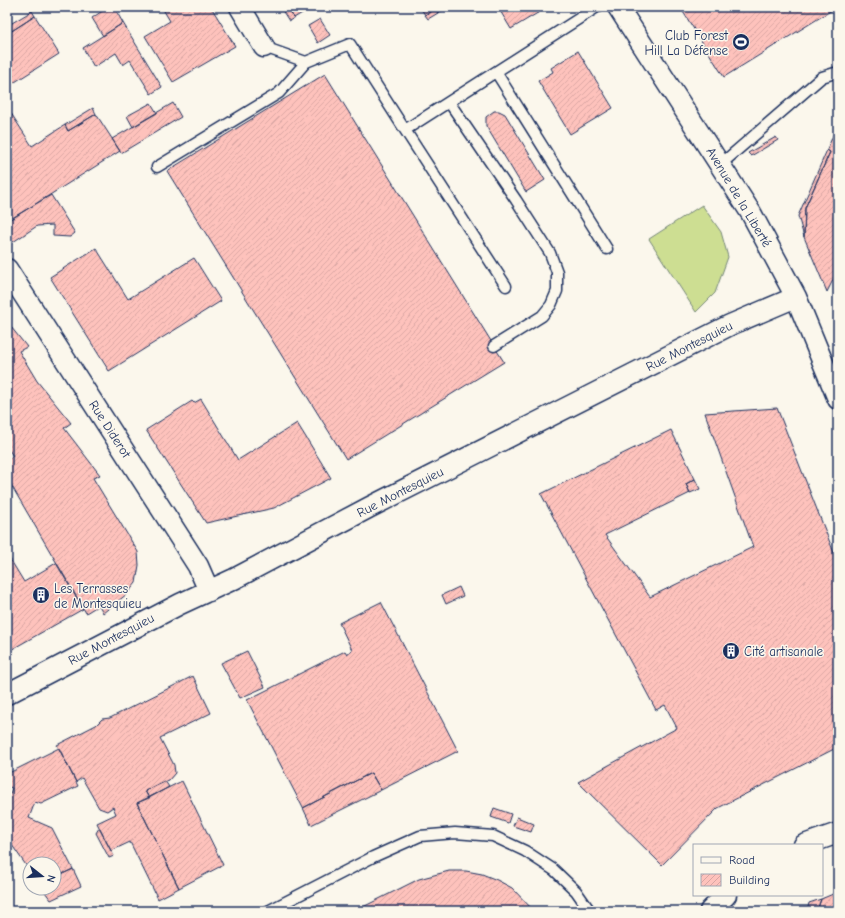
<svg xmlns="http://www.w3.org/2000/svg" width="845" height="918" font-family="'Comic Neue',sans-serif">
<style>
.garden{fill:#cdde92;stroke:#748678}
.building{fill:url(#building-hatch);stroke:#1b2f5e}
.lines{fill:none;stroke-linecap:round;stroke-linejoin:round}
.lane-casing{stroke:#1b2f5e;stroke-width:13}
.street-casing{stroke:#1b2f5e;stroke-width:23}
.path{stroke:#1b2f5e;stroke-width:2.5;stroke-dasharray:3 3;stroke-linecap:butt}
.lane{stroke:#fbf7ec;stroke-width:10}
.street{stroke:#fbf7ec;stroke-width:20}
.labels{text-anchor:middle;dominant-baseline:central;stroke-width:3;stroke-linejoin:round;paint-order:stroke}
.poi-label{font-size:13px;fill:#1b2f5e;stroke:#fbf7ec;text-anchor:start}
.street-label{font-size:13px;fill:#1b2f5e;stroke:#fbf7ec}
</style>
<defs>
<pattern id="building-hatch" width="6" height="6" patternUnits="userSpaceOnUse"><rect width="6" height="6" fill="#fec2bc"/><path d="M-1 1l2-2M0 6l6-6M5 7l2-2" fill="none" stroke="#d9a7a4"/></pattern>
</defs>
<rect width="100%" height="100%" fill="#fbf7ec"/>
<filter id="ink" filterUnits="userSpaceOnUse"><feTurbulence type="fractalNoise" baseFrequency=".025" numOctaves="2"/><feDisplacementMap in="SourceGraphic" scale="8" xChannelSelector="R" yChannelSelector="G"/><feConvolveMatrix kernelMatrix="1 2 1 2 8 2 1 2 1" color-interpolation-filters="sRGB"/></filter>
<g filter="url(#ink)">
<!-- garden -->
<path class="garden" d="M702,205L721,232L728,257L715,293L696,312L649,239Z"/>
<!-- building -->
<path class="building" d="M108,7H114L123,23L103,36L92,18Z
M165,7H211L235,46L173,82L145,36L170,21L164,11Z
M280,7H287L294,18L289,21Z
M287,7H312L294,18Z
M420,7H448L438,13L435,9L425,15Z
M495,7H545L546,8L511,29L499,9L497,10Z
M680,7H837L724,77Z
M435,9L438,13L428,19L425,15Z
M32,11L35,16L7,34V26Z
M35,16L59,54L7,87V34Z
M320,19L330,35L318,43L308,26Z
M123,23L162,87L151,94L130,60L123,65L116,53L94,67L83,48Z
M578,51L613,108L570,134L538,81L553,72L551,68Z
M325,74L504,362L346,459L167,171Z
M151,103L157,113L133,127L127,116Z
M173,103L181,117L121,153L112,139Z
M7,107L32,146L65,125L68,131L96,114L120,151L13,218L7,209Z
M93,108L96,114L68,131L65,125Z
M494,111H499L505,114L545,180L526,192L486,126V117Z
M838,123V270L827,292L804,237L805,208L830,152L827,150Z
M776,137L778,140L751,156L748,153Z
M827,150L830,152L805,208L804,237L798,216Z
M51,195L75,233L70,237L53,236V225L37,226L7,246V221Z
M96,248L128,299L194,258L221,301L109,371L50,277Z
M7,322L27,347L19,351L37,381L71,423L64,428L100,475L93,478L138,552L139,565L136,583L127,594L103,613L99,605L86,613L7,478V460L13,456L7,447Z
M201,399L238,460L297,423L331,478L274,508L206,523L146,430L192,401L194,403Z
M777,408L838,563V747L718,808L662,865L578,782L677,728L665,705L656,710L541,494L671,430L695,479L686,484L690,493L605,535L650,597L753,547L705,413Z
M695,479L700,489L690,493L686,484Z
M7,554L24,582L56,563L83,609L7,652Z
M459,587L463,596L446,604L442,595Z
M381,602L458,751L381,790L371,773L303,808L247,700L345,651L347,654L352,650L339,623Z
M247,651L265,687L240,698L221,663Z
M193,676L211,713L160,738L174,765L175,773L169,780L145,791L149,798L137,803L179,888L158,899L130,842L111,851L97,823L116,814L113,807L107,811L99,808L82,778L76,782L57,745L96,725L102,719L110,718Z
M59,748L78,786L41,804L35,802L29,818L52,828L73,869L54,878V864H30V871L7,838V802L12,788L7,786V774Z
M371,773L381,790L311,825L303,808Z
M165,781L169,787L149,798L145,791Z
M182,781L223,865L179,888L137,803Z
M494,808L511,814L508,823L491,817Z
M517,817L534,824L531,832L513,826Z
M99,828L114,856L109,858L96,833Z
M73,869L81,886L51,900L42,888H54V878Z
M449,871H466L482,874L497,880L512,888L534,911H355L419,879Z
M838,892V911H817L821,899Z
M821,899L817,911H807L809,903Z"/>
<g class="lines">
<!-- lane casing -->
<g class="lane-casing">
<path id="lane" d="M264,47L306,62L350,44L405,130
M496,72L607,249
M449,102L516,200L550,253L557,272V291L551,305L542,316L494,346
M720,165L822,77L838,72
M157,167L279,93L306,62
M506,286L405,130L597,7
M268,911L373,857L420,836L455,833L493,836L525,851L554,870L576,891L590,911"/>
</g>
<!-- street casing -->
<g class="street-casing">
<path id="street" d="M240,7L264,47
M618,7L751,213L796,297L838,399
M7,269L198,566L209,591
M7,694L180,604L234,579L370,507L730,325L796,297
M804,845L838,833
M710,911L726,895"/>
</g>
<!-- path -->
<path class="path" d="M835,329L838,322"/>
<!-- lane -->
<use href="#lane" class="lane"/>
<!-- street -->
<use href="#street" class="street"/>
</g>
</g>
<!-- icons -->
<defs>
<g id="stadium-disc" transform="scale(0.9)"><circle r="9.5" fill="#1b2f5e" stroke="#fbf7ec"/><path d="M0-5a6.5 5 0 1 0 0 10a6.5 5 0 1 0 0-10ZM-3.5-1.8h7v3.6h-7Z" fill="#fff"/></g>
<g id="building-disc" transform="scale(0.9)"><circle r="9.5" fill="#1b2f5e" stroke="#fbf7ec"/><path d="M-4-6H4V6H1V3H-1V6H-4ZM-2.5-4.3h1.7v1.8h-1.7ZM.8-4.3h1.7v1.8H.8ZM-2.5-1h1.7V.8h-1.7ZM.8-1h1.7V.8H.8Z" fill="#fff"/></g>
</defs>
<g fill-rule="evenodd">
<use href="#stadium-disc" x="741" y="42"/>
<use href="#building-disc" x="41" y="595"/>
<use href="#building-disc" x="731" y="651"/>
</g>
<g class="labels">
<!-- poi labels -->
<g class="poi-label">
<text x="728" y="35" text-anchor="end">Club Forest<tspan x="728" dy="15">Hill La Défense</tspan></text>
<text x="54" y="588">Les Terrasses<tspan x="54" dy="15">de Montesquieu</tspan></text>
<text x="744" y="651">Cité artisanale</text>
</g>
<!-- street labels -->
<g class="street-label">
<text transform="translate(739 197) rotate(59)">Avenue de la Liberté</text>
<text transform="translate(689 346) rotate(-27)">Rue Montesquieu</text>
<text transform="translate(110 429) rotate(57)">Rue Diderot</text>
<text transform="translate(400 492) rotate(-27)">Rue Montesquieu</text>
<text transform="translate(111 639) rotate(-28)">Rue Montesquieu</text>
</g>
</g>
<!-- margin -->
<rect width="845" height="918" fill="none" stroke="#fbf7ec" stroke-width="24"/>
<rect x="12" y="12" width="821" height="894" fill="none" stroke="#1b2f5e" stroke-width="1.5" filter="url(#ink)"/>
<!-- legend -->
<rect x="693" y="844" width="130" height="52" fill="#fbf7ec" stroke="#a1a7b3"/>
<rect x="701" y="857" width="20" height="6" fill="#fbf7ec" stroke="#a1a7b3"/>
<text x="729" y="864" font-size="12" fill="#1b2f5e">Road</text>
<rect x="701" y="874" width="20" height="12" fill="url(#building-hatch)" stroke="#a1a7b3"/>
<text x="729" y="884" font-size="12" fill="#1b2f5e">Building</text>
<!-- north arrow -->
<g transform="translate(42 876) rotate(107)"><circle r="19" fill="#fbf7ec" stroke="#a1a7b3"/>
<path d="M0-3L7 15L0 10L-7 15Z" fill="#1b2f5e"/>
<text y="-6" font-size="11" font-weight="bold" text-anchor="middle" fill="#1b2f5e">N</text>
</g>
</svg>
